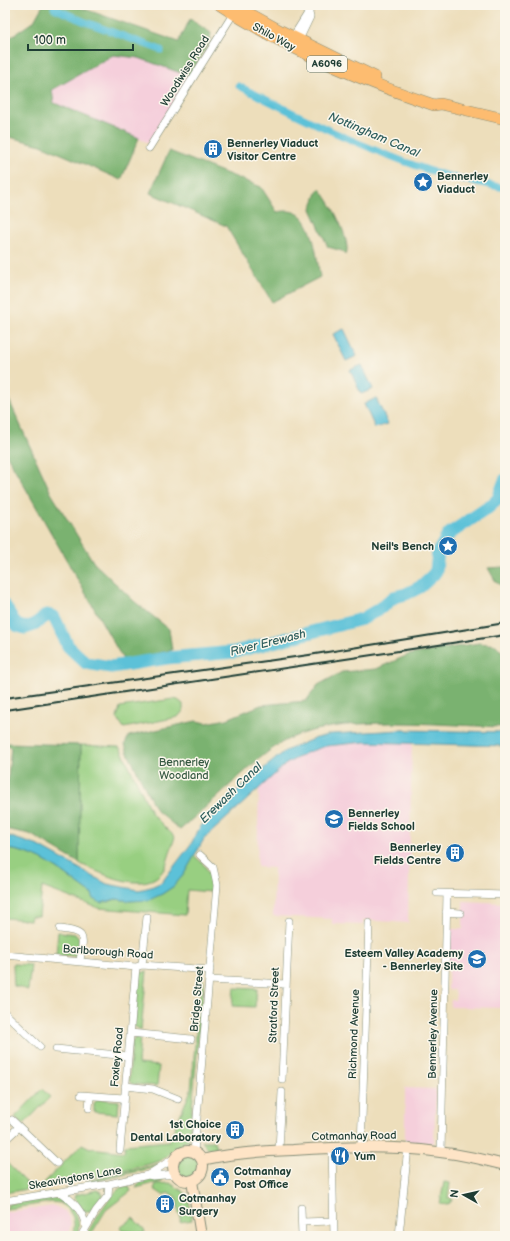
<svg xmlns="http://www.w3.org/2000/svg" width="510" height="1241" font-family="'Balsamiq Sans',sans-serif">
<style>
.built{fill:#f5cfdb}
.green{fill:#98cf81;stroke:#5c865a}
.forest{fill:#7ab26f;stroke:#4c7852}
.water{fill:#5bc1d8;stroke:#3d7f86}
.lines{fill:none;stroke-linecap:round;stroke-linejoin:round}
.canal{stroke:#5bc1d8;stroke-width:7}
.river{stroke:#5bc1d8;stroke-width:13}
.street-casing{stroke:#868e78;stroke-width:8}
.secondary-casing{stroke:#868e78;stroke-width:12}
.primary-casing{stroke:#868e78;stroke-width:12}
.street{stroke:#fff;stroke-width:7}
.secondary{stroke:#fee4c6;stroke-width:10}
.primary{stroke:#fdbc70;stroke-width:11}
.rail{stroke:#1f3d34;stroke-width:2}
.labels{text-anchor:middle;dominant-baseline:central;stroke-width:3;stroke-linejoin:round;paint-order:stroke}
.shield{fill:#fbf7ec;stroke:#61756b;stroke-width:1}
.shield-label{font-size:10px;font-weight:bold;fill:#1f3d34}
.street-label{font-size:11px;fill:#1f3d34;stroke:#fbf7ec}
.poi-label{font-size:11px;font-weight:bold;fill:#1f3d34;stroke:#fbf7ec;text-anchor:start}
.park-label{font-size:11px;fill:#375a43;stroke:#fbf7ec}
.water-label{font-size:12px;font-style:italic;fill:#2e5e5d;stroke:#fbf7ec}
</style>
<rect width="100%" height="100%" fill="#fbf7ec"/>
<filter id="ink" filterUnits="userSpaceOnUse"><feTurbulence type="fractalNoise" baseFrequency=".025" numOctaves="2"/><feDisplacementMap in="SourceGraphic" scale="8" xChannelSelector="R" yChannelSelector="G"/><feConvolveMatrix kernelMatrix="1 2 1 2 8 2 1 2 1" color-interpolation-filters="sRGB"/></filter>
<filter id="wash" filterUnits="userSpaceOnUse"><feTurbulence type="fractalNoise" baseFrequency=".012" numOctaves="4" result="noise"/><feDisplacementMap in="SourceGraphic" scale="16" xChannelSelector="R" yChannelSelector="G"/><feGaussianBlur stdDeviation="0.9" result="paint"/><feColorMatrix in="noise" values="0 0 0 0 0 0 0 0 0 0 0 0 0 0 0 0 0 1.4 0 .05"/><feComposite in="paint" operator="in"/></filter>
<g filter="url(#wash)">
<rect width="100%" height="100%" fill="#eddebb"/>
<!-- built -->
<path class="built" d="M113,55L139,58L189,76L149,143L54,103L52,90Z
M365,742L412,743L408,923L363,920V925L332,924V919L273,916L274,868L257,867L259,787L286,764L308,752L326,746Z
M463,901L505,903V1008L450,1007L451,1000H455L456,993L454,990L448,989L449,929H463Z
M405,1088L436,1089L434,1143L405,1142Z
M55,1206L65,1211L70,1218L71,1225L68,1236H5V1212Z"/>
<!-- green -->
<path class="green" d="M173,699L178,700L183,704V711L178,717L124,728L117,718L120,707Z
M81,745L119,747L122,751L152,814L175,837C171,847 169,860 164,869C148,897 99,873 79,863Z
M5,849C42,852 63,874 92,894L94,899L108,902L116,899L131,901L162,894L174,886L184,874L194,856C208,866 211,875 211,892L187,890L185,915L98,908L42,887L39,916H31L30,920L5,918Z
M58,932L75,934L79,939L77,956L56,955Z
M13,964L31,965L28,990L14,986Z
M147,971L141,1030L134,1026L139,974Z
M201,978L204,981L189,1139L160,1161L120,1172L40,1187L82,1144L90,1148L124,1152L125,1145L169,1141L191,1090Z
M234,988L257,989L255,1007L232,1006Z
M138,1036L140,1038L138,1064L159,1066L157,1086L132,1084L129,1081L132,1042L136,1037Z
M42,1089L50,1097L23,1125L15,1117Z
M98,1099L119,1101L118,1114L94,1112V1103Z
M201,1141H214L217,1151L212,1152Z
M176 1166a12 12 0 1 1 24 0a12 12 0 1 1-24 0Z
M7,1163L32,1188L5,1193V1165Z
M159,1164V1166L152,1168L88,1183V1181Z
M164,1177L162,1181L136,1188L140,1182Z
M444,1182L450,1183L448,1198L453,1199L448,1205L440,1204Z
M170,1183L188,1195L192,1220L180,1222L181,1215H179L177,1200L175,1196L168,1193L163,1195L154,1189L156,1184Z
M124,1186L129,1187L131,1191L106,1210L90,1236H86C91,1225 113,1189 124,1186Z
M97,1190L102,1192V1196L90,1211H84L74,1198L75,1195Z
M54,1198L61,1200L60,1203L52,1202L6,1209L9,1204Z
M62,1200C77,1207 81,1221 77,1236H72C77,1221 73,1212 61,1204Z
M133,1218L144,1229L145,1233L122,1231L120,1228Z"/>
<!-- forest -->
<path class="forest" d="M43,5H73L179,42L190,19L211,33L210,42L189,76L139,58L113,55L52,90L54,103L139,138L121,180L41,145L5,136V41L34,21Z
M169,151L261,187L277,212C284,211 290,210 296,213C314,220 317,260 320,277L272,302L226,226L150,193Z
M320,189C330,201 352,240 346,255L342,251L328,247L311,209L318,190Z
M5,391L51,493L94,563L135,602L169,629L172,650L124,661L5,452Z
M505,567V588L496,582L488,568Z
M479,643L496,645L505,655V727C445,726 332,712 281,743C266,752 253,764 241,775C220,794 200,812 180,830L156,810L127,751L125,744L129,736L196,721L207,723L227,719L261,705L306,701L318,685L342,672L376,669L408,655Z
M5,743L81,745L79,863L30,834L5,829V807L11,748Z"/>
<!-- water -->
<path class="water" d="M344,329L357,356L346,361L333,334Z
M362,365L373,389L361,394L350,370Z
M376,398L388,424L375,428L364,404Z
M401,730L505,732V746L365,742L326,746L308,752L286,764L204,839L184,874L174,886L162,894L149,900L131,901L116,899L101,903L94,899L92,894C63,874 42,852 5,849V835L39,846L107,884L139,890L151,887L162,882L191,844L200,827L232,795L285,751L313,739L331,734Z"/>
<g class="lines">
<!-- canal -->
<path class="canal" d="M54,8L83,21L161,50
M239,86C300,117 363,148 428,170C453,178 479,183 505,188"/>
<!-- river -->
<path class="river" d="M5,606L16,625L25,628L34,625L47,615L54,617L68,646L86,663L111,667L167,658L234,652L362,619L384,606L394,597L406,594L420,587L433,575L436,571L438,552L449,534L489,507L498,499L505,480"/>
</g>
</g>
<g filter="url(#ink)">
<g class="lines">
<!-- street casing -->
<g class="street-casing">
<path id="street" d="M291,40L313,5
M297,44L310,17L309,13
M149,148L235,11
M437,893L505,895
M446,912L460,913
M60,929C88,932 83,937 80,961
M5,955L136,967L142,965L210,970
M142,965L147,917
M209,980L286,984
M5,1013L40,1047
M130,1033L191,1039
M56,1049L128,1056
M282,1079L289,921
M125,1086L153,1089L178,1099
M81,1095L124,1098
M89,1108L90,1096
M12,1120L57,1163
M5,1140L19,1127
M361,1147L369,923
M332,1148L334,1236
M120,1150L136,967
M279,1150L282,1092
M441,1151L447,894
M194,1152L217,885L213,867L200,855
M148,1175L176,1157
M60,1192C73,1201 83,1211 86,1227
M5,1201L109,1184L148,1175L153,1176L175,1174
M301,1208L302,1236
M302,1222L333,1221
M81,1236L96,1211L108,1196L109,1184
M399,1236L408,1147"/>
</g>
<!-- secondary casing -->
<g class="secondary-casing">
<path id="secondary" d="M173 1166a15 15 0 1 1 30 0a15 15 0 1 1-30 0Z
M202,1160C231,1153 263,1151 293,1150C369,1145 431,1145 505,1165
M192,1181L201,1236"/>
</g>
<!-- primary casing -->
<g class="primary-casing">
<path id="primary" d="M220,5C286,49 359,80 434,105L441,104L505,119
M234,5L281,31L375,77"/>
</g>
<!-- street -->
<use href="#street" class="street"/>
<!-- secondary -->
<use href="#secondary" class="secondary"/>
<!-- primary -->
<use href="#primary" class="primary"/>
<!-- rail -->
<path class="rail" d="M5,698L309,655L505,623
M5,710L505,635"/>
</g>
</g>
<!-- icons -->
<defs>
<g id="building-disc" transform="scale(1)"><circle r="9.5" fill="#1f6fb2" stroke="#fbf7ec"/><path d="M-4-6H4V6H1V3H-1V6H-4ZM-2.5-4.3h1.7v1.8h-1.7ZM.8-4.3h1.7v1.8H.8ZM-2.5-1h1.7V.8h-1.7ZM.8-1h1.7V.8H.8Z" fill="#fff"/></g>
<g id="sight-disc" transform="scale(1)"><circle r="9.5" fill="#1f6fb2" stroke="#fbf7ec"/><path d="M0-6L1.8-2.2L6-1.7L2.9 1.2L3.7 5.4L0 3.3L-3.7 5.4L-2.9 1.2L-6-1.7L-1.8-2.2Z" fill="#fff"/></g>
<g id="school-disc" transform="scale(1)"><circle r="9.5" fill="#1f6fb2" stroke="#fbf7ec"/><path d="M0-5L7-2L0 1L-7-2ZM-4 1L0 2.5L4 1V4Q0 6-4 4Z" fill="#fff"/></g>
<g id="restaurant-disc" transform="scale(1)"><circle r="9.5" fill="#1f6fb2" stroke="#fbf7ec"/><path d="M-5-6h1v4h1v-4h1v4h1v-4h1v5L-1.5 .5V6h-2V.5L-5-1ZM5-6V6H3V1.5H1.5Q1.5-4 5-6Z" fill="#fff"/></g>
<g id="civic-disc" transform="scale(1)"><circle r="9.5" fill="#1f6fb2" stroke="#fbf7ec"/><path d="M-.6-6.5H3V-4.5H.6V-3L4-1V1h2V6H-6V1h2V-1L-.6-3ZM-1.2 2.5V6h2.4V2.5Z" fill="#fff"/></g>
</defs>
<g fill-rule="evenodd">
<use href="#building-disc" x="213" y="149"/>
<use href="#sight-disc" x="423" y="182"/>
<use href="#sight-disc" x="448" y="546"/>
<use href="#school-disc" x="334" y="819"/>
<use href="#building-disc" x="455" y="853"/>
<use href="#school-disc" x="477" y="959"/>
<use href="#building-disc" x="235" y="1130"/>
<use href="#restaurant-disc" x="340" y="1156"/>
<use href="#civic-disc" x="220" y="1177"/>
<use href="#building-disc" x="165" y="1204"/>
</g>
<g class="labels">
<!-- shield labels -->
<rect class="shield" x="307" y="56" width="40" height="16" rx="3"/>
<g class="shield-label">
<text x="327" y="64">A6096</text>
</g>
<!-- street labels -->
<g class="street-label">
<text transform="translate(274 37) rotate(29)">Shilo Way</text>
<text transform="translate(185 71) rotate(-58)">Woodiwiss Road</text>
<text transform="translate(108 952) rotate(4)">Barlborough Road</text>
<text transform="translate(197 999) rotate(-85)">Bridge Street</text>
<text transform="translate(274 1005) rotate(-88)">Stratford Street</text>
<text transform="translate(354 1034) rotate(-88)">Richmond Avenue</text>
<text transform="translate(433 1034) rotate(-89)">Bennerley Avenue</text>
<text transform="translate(117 1057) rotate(-85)">Foxley Road</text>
<text transform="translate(354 1136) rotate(-1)">Cotmanhay Road</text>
<text transform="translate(75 1178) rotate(-10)">Skeavingtons Lane</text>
</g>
<!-- poi labels -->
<g class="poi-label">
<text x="227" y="143">Bennerley Viaduct<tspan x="227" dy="13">Visitor Centre</tspan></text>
<text x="437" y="176">Bennerley<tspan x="437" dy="13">Viaduct</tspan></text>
<text x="434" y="546" text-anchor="end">Neil's Bench</text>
<text x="348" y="813">Bennerley<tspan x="348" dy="13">Fields School</tspan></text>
<text x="441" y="847" text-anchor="end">Bennerley<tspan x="441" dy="13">Fields Centre</tspan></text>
<text x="463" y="953" text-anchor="end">Esteem Valley Academy<tspan x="463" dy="13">- Bennerley Site</tspan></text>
<text x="221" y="1124" text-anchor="end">1st Choice<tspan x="221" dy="13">Dental Laboratory</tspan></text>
<text x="354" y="1156">Yum</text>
<text x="234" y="1171">Cotmanhay<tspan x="234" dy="13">Post Office</tspan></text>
<text x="179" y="1198">Cotmanhay<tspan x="179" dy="13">Surgery</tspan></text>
</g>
<!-- park labels -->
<g class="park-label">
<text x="184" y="762">Bennerley<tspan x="184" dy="13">Woodland</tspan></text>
</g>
<!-- water labels -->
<g class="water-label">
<text transform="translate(374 135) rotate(23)">Nottingham Canal</text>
<text transform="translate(268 643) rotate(-14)">River Erewash</text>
<text transform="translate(231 793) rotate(-44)">Erewash Canal</text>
</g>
</g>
<!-- margin -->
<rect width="510" height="1241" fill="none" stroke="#fbf7ec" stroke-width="20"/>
<!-- north arrow -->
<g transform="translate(464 1195) rotate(278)" stroke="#fbf7ec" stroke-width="3" paint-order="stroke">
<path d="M0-3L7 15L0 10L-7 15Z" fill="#1f3d34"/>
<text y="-6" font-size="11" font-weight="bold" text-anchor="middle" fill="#1f3d34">N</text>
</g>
<!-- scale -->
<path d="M28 44v6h105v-6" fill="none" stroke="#1f3d34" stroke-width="2"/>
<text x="34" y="44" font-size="12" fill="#1f3d34" stroke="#fbf7ec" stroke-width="3" paint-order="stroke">100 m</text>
</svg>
